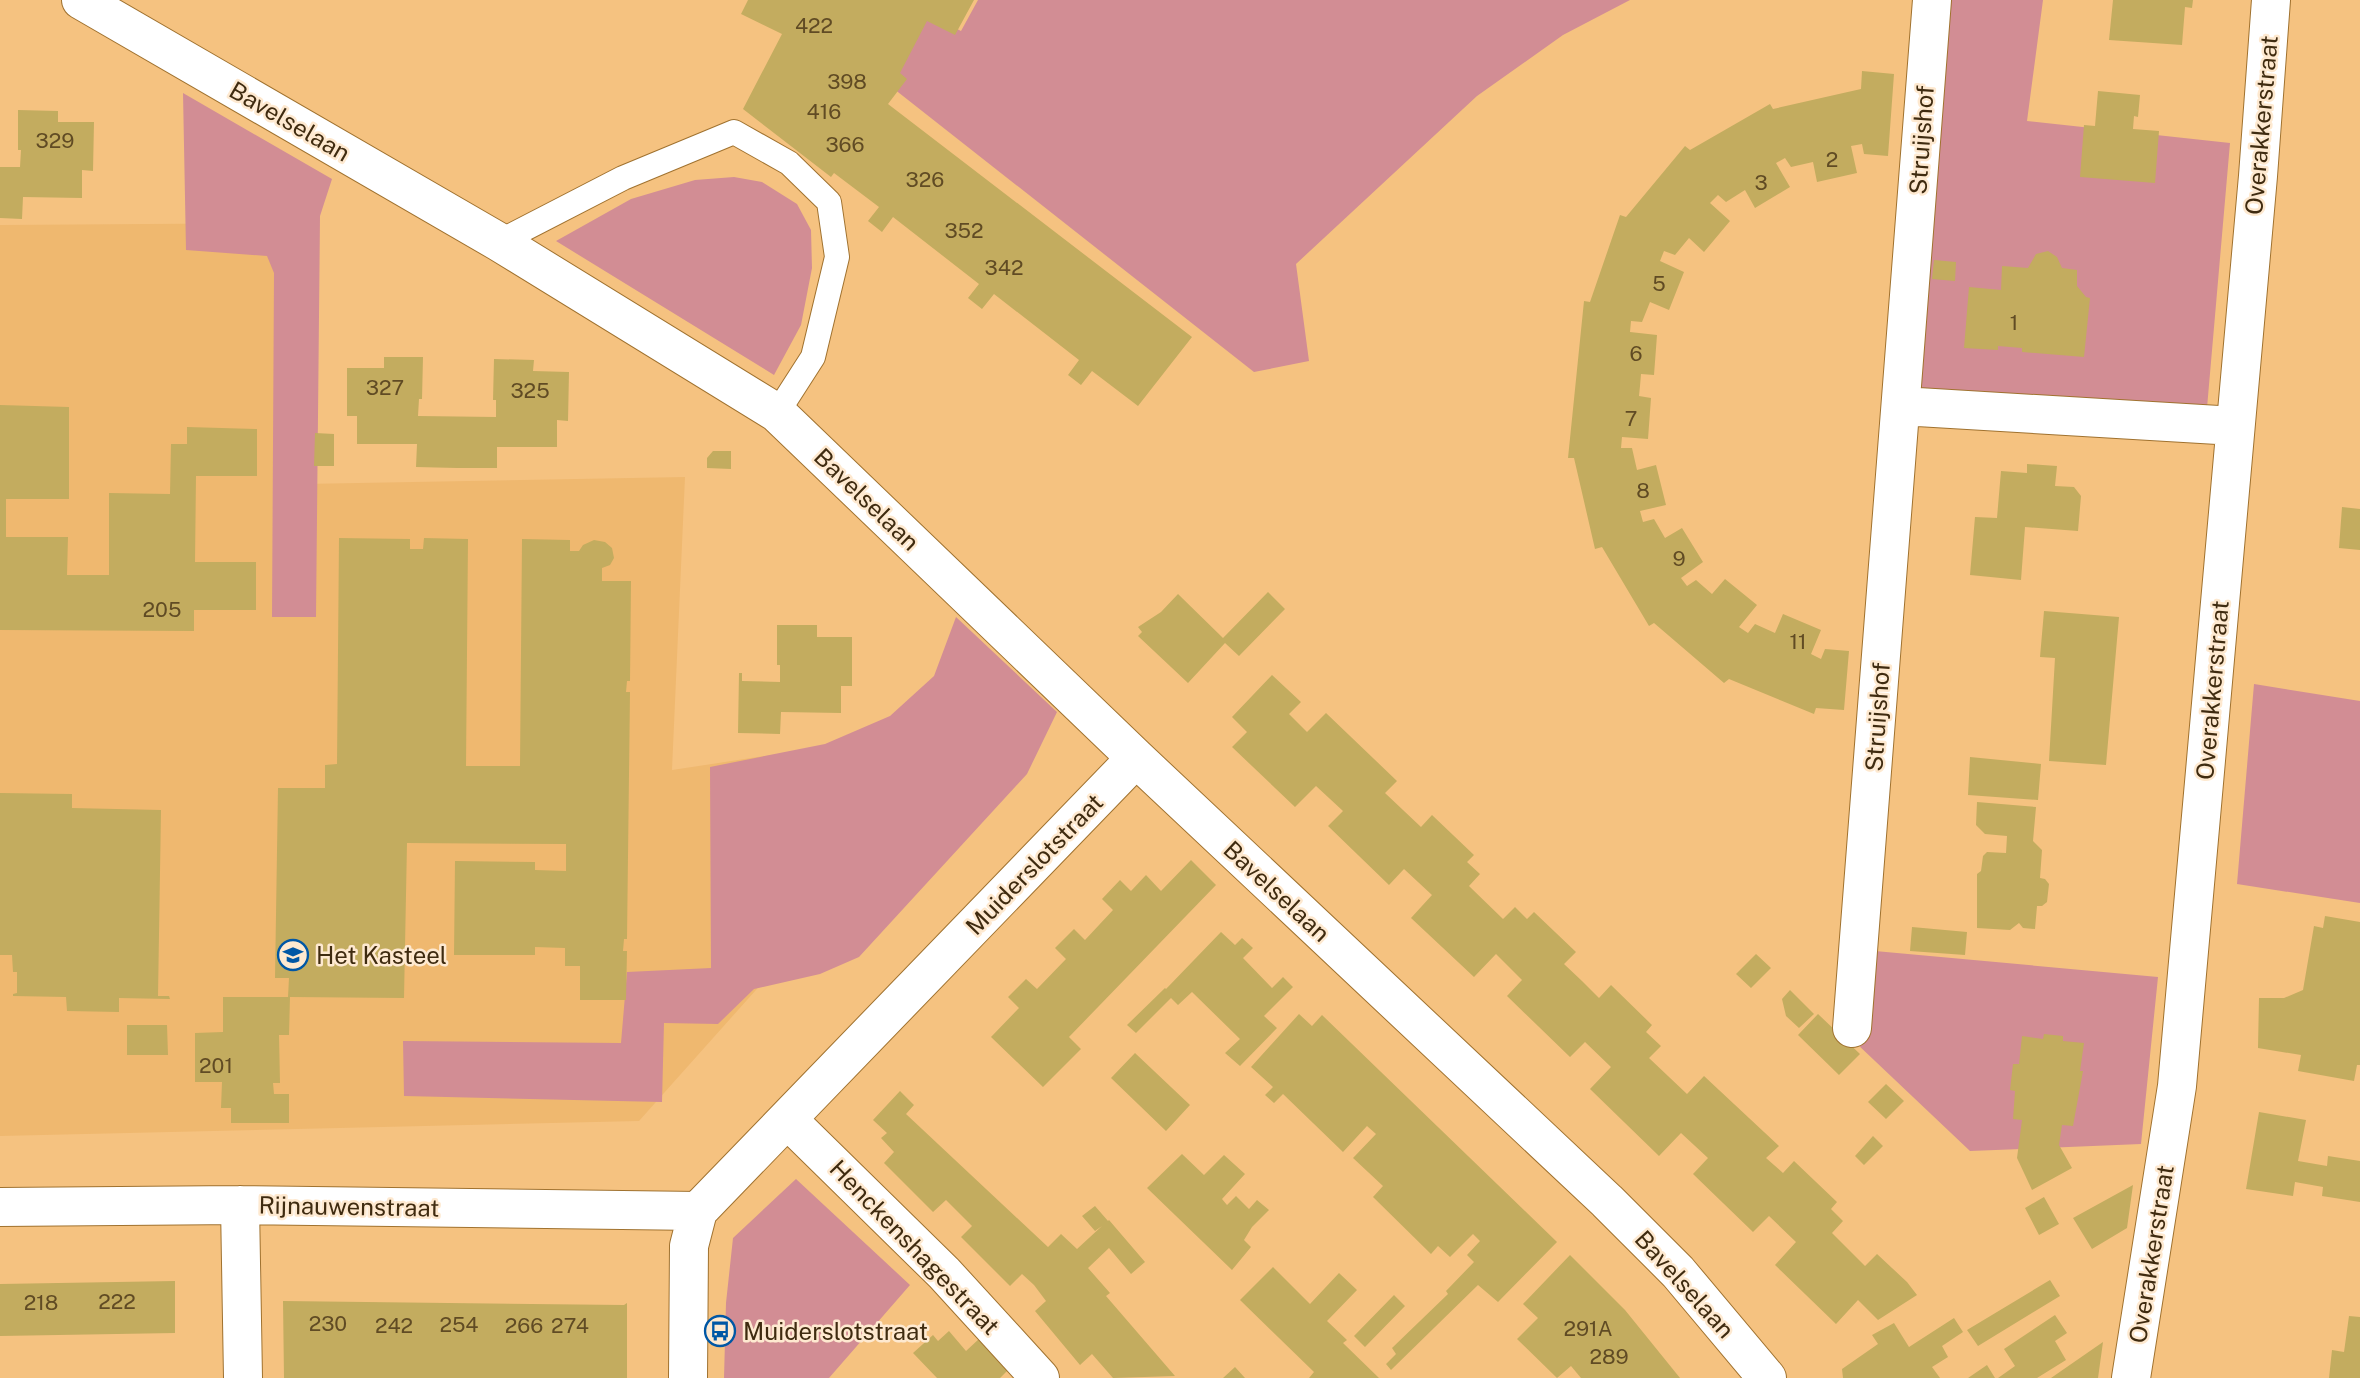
<svg xmlns="http://www.w3.org/2000/svg" width="2360" height="1378" font-family="'Public Sans',sans-serif">
<style>
.built{fill:#efb86f}
.green{fill:#d28d94}
.building{fill:#c3ac5f}
.lines{fill:none;stroke-linecap:round;stroke-linejoin:round}
.lane-casing{stroke:#a0722f;stroke-width:26}
.street-casing{stroke:#a0722f;stroke-width:40}
.lane{stroke:#fff;stroke-width:24}
.street{stroke:#fff;stroke-width:38}
.labels{text-anchor:middle;dominant-baseline:central;stroke-width:5;stroke-linejoin:round;paint-order:stroke}
.number-label{font-size:21px;fill:#604b24}
.street-label{font-size:24px;fill:#3f2b10;stroke:#fee9d0}
.poi-label{font-size:24px;fill:#3f2b10;stroke:#fee9d0;text-anchor:start}
</style>
<rect width="100%" height="100%" fill="#f5c280"/>
<!-- built -->
<path class="built" d="M307,223L302,484L685,477L672,770L996,721L639,1121L0,1136V225Z"/>
<!-- green -->
<path class="green" d="M978,0H1630L1563,35L1477,96L1296,264L1309,361L1254,372L889,85L926,13L961,31Z
M1941,0H2043L2027,121L2230,143L2207,408L1909,390Z
M183,93L332,179L320,216L316,617H272L274,273L267,256L186,250Z
M734,177L762,182L797,204L811,230L812,268L801,325L774,375L556,241L631,199L695,180Z
M956,617L1057,712L1027,774L859,957L820,974L754,989L718,1024L664,1023L662,1102L404,1096L403,1041L621,1043L627,972L711,968L710,767L825,744L890,716L934,676Z
M2254,684L2360,701V903L2237,884Z
M1864,950L2158,977L2141,1144L1970,1151L1856,1043Z
M796,1179L910,1285L829,1378H724L726,1303L733,1238Z"/>
<!-- building -->
<path class="building" d="M748,0H974L955,35L927,21L900,73L907,79L888,104L1192,337L1138,406L1092,371L1081,385L1068,375L1079,360L994,294L982,309L968,298L979,284L893,217L882,232L868,221L879,207L834,173L831,177L743,109L782,34L741,14Z
M2113,0H2193L2192,8L2185,7L2182,45L2109,40Z
M1862,71L1894,74L1888,156L1864,154L1862,144L1851,146L1857,173L1817,182L1813,162L1791,167L1785,158L1776,163L1790,187L1755,208L1745,190L1726,202L1718,195L1710,203L1730,221L1704,252L1689,238L1675,255L1664,251L1660,261L1684,272L1669,310L1650,302L1642,322L1631,321L1630,332L1657,335L1654,375L1641,374L1640,386L1639,396L1651,398L1648,439L1622,437L1621,448H1632L1637,470L1656,465L1666,505L1640,511L1643,522L1654,519L1665,538L1682,528L1703,562L1681,578L1687,586L1696,580L1712,594L1725,579L1757,605L1739,627L1748,633L1755,624L1775,633L1783,614L1821,630L1811,654L1821,659L1825,649L1849,651L1844,710L1816,708L1814,714L1729,679L1724,683L1654,623L1649,626L1602,547L1595,549L1574,458H1568L1584,301L1590,302L1620,215L1626,217L1685,146L1690,150L1770,104L1773,109L1861,89Z
M2098,91L2140,95L2138,117L2134,116L2133,129L2159,131L2155,183L2080,177L2084,125L2095,126Z
M18,110L58,111V122H94L93,171L82,170V198L23,197L22,219L0,218V167H20L21,150H18Z
M2048,251L2057,257L2062,268L2077,270V286L2086,297L2090,298L2084,357L2022,352V348L1998,346V350L1964,348L1969,287L2001,290L2002,266L2028,268L2036,254Z
M1934,260L1956,262L1955,281L1932,279Z
M384,357H423L422,399H419L418,416L496,417V400H493L494,359L534,360L533,371L569,372L568,421L557,420V447H497V468H457L416,467L417,444H357V416H347V368H384Z
M0,405L69,407V499H6V537H68L67,575H109V493L170,494L171,444H187V427L257,429V476H196L195,562H256V610H194V631L0,630Z
M315,433L334,434V466H314Z
M713,451H731V469L707,468V458Z
M2027,464L2057,466L2055,486L2074,487L2081,496L2078,531L2025,527L2021,580L1970,575L1975,517L1997,518L2001,471L2027,473Z
M2342,507L2360,509V550L2339,548Z
M339,538L410,539V549H423L424,538L468,539L466,766H520L522,539L570,540V551H579L583,545L594,540L605,542L612,548L614,558L610,565L602,568V581H631L630,681H627L626,692H630L627,939H624L623,951H627L626,1000H580V966H565V948L535,947V955H454L455,861L535,862V870L566,871V844L407,843L404,998L290,997L289,1035H279L280,1083H273L274,1094H289V1123H231V1108H221L222,1082H195V1033L223,1032V997H288L289,978H275L278,788H325V765L337,764Z
M1268,592L1285,609L1239,656L1225,643L1188,683L1138,636L1142,632L1138,627L1161,612L1178,594L1223,638Z
M2044,611L2119,617L2106,765L2049,761L2055,658L2040,657Z
M777,625H817V637H852V686H841V713L781,712L780,734L738,733L739,673H742V681L780,682V665H777Z
M1272,675L1301,702L1289,714L1307,732L1326,713L1397,781L1385,793L1421,827L1432,815L1474,855L1467,862L1480,874L1469,886L1503,919L1515,907L1527,919L1534,912L1576,952L1564,964L1582,981L1599,998L1611,985L1652,1025L1646,1032L1661,1046L1649,1058L1687,1094L1704,1076L1779,1146L1766,1158L1783,1173L1794,1161L1837,1202L1831,1209L1843,1221L1832,1233L1865,1266L1877,1254L1907,1282L1917,1295L1878,1320L1858,1300L1836,1324L1775,1265L1796,1242L1769,1216L1753,1232L1693,1174L1708,1158L1681,1133L1659,1156L1590,1089L1611,1067L1585,1042L1570,1057L1507,996L1522,980L1496,954L1474,977L1411,918L1432,895L1404,869L1389,885L1328,826L1343,811L1316,786L1295,807L1232,747L1247,732L1232,717Z
M1970,757L2041,764L2038,800L1968,795Z
M0,793L72,794V808L161,810L158,996H169L170,999L119,998V1012L67,1011L66,997L13,996V994L17,993V972H13L12,955H0Z
M1977,802L2036,807L2033,841L2042,850L2040,878L2045,879L2049,884L2047,902L2042,906H2037L2035,929L2023,928L2019,923L2010,930L1977,928V874L1981,871L1983,856L1987,852L2006,853L2007,836L1985,834L1976,825Z
M1191,860L1216,885L1069,1037L1081,1049L1043,1087L991,1037L1019,1008L1008,997L1026,979L1037,989L1066,959L1055,948L1074,929L1085,940L1113,910L1102,899L1120,880L1131,891L1146,875L1161,891Z
M2325,916L2360,922V1065H2357L2354,1081L2298,1071L2301,1055L2258,1048L2259,998H2284L2303,990L2314,926L2323,928Z
M1912,927L1967,932L1965,955L1910,951Z
M1221,932L1235,945L1242,938L1253,948L1243,958L1272,988L1283,977L1293,987L1264,1016L1277,1028L1240,1066L1225,1053L1240,1039L1192,992L1178,1005L1171,998L1136,1033L1127,1025L1165,988L1166,989Z
M1756,954L1771,968L1751,988L1736,974Z
M1790,990L1814,1014L1799,1028L1786,1016L1782,999Z
M1299,1014L1312,1026L1322,1015L1557,1242L1498,1302L1478,1285L1391,1370L1386,1364L1396,1354L1392,1348L1448,1294L1446,1291L1474,1262L1467,1255L1480,1241L1473,1234L1450,1257L1438,1246L1431,1254L1373,1197L1383,1186L1353,1158L1376,1134L1367,1126L1343,1152L1283,1094L1274,1103L1265,1095L1273,1087L1251,1067Z
M1818,1014L1860,1054L1839,1075L1798,1035Z
M127,1025H167L168,1055H127Z
M2044,1034L2063,1036V1041L2084,1043L2080,1071H2083L2073,1126L2062,1125L2059,1145L2072,1168L2032,1190L2017,1158L2022,1120L2013,1119L2015,1091L2010,1090L2013,1064H2019L2022,1036L2043,1039Z
M1135,1053L1190,1105L1166,1131L1111,1078Z
M1886,1084L1904,1101L1886,1119L1868,1102Z
M900,1091L914,1105L906,1114L1048,1247L1061,1234L1077,1249L1102,1226L1095,1231L1082,1216L1095,1206L1108,1221L1109,1220L1145,1262L1131,1274L1109,1248L1088,1268L1110,1293L1106,1296L1175,1376L1113,1378L1092,1354L1080,1365L1035,1311L1046,1301L1034,1285L1022,1274L1010,1286L961,1237L972,1226L946,1200L933,1212L884,1163L894,1152L881,1138L887,1133L873,1120Z
M2259,1112L2306,1120L2298,1161L2327,1166L2328,1156L2360,1161V1202L2322,1196L2323,1187L2295,1182L2293,1196L2246,1189Z
M1873,1136L1883,1146L1864,1165L1855,1156Z
M1182,1154L1204,1175L1224,1155L1245,1174L1222,1199L1227,1205L1236,1196L1249,1209L1257,1200L1269,1210L1252,1227L1244,1240L1251,1247L1232,1270L1147,1188Z
M2133,1185L2127,1228L2092,1249L2073,1218Z
M2044,1197L2059,1224L2039,1235L2025,1208Z
M1570,1255L1625,1310L1680,1378H1581L1571,1366L1557,1378L1517,1339L1538,1318L1523,1304Z
M1273,1267L1310,1304L1339,1273L1357,1290L1327,1321L1347,1340L1343,1343L1379,1378H1309L1314,1372L1240,1300Z
M2050,1280L2060,1296L1978,1346L1967,1330Z
M175,1281V1333L0,1336V1284Z
M1394,1295L1405,1306L1365,1347L1354,1336Z
M283,1301L624,1305L627,1303V1378H284Z
M2055,1315L2067,1333L2055,1341L2066,1360L2037,1378H1998L2015,1366L2004,1349Z
M2349,1316L2360,1317V1378H2329L2332,1350L2344,1352Z
M1954,1318L1963,1332L1942,1346L1948,1357L1932,1367L1940,1378H1843L1842,1369L1878,1344L1872,1335L1894,1323L1909,1347Z
M949,1331L966,1351L980,1338L1009,1369L1000,1378H937L913,1353L933,1335L938,1341Z
M2103,1342L2098,1378H2051Z
M1987,1365L1995,1378H1968Z
M1235,1367L1245,1378H1223Z"/>
<g class="lines">
<!-- lane casing -->
<g class="lane-casing">
<path id="lane" d="M499,242L623,178L734,132L789,163L829,202L837,257L813,357L777,413"/>
</g>
<!-- street casing -->
<g class="street-casing">
<path id="street" d="M81,0L499,242L777,413L1136,758L1607,1201L1678,1272L1767,1378
M1901,406L2235,426
M1852,1028L1932,0
M787,1119L944,1273L1040,1378
M240,1205L243,1378
M0,1207L240,1205L698,1211
M688,1378L689,1246L698,1211L1136,758
M2131,1378L2177,1086L2258,176L2271,0"/>
</g>
<!-- lane -->
<use href="#lane" class="lane"/>
<!-- street -->
<use href="#street" class="street"/>
</g>
<!-- icons -->
<defs>
<g id="school-ring" transform="scale(1.575)"><circle r="9.5" fill="#fee9d0" stroke="#0057a5" stroke-width="1.5"/><path d="M0-5L7-2L0 1L-7-2ZM-4 1L0 2.5L4 1V4Q0 6-4 4Z" fill="#0057a5"/></g>
<g id="bus-ring" transform="scale(1.575)"><circle r="9.5" fill="#fee9d0" stroke="#0057a5" stroke-width="1.5"/><path d="M-5-6H5V4H4V6H2V4H-2V6H-4V4H-5ZM-3.5-4V0h7V-4ZM-3.5 1.2v1.5H-2V1.2ZM2 1.2v1.5H3.5V1.2Z" fill="#0057a5"/></g>
</defs>
<g fill-rule="evenodd">
<use href="#school-ring" x="293" y="955"/>
<use href="#bus-ring" x="720" y="1331"/>
</g>
<g class="labels">
<!-- number labels -->
<g class="number-label">
<text x="814" y="25">422</text>
<text x="847" y="81">398</text>
<text x="824" y="111">416</text>
<text x="55" y="140">329</text>
<text x="845" y="144">366</text>
<text x="1832" y="159">2</text>
<text x="925" y="179">326</text>
<text x="1761" y="182">3</text>
<text x="964" y="230">352</text>
<text x="1004" y="267">342</text>
<text x="1659" y="283">5</text>
<text x="2014" y="322">1</text>
<text x="1636" y="353">6</text>
<text x="385" y="387">327</text>
<text x="530" y="390">325</text>
<text x="1631" y="418">7</text>
<text x="1643" y="490">8</text>
<text x="1679" y="558">9</text>
<text x="162" y="609">205</text>
<text x="1798" y="641">11</text>
<text x="216" y="1065">201</text>
<text x="117" y="1301">222</text>
<text x="41" y="1302">218</text>
<text x="328" y="1323">230</text>
<text x="459" y="1324">254</text>
<text x="394" y="1325">242</text>
<text x="524" y="1325">266</text>
<text x="570" y="1325">274</text>
<text x="1588" y="1328">291A</text>
<text x="1609" y="1356">289</text>
</g>
<!-- street labels -->
<g class="street-label">
<text transform="translate(290 121) rotate(30)">Bavelselaan</text>
<text transform="translate(2261 125) rotate(-85)">Overakkerstraat</text>
<text transform="translate(1921 140) rotate(-86)">Struijshof</text>
<text transform="translate(867 499) rotate(44)">Bavelselaan</text>
<text transform="translate(2212 690) rotate(-85)">Overakkerstraat</text>
<text transform="translate(1877 717) rotate(-86)">Struijshof</text>
<text transform="translate(1034 864) rotate(-46)">Muiderslotstraat</text>
<text transform="translate(1277 891) rotate(43)">Bavelselaan</text>
<text transform="translate(349 1206) rotate(1)">Rijnauwenstraat</text>
<text transform="translate(915 1247) rotate(46)">Henckenshagestraat</text>
<text transform="translate(2151 1254) rotate(-81)">Overakkerstraat</text>
<text transform="translate(1685 1284) rotate(48)">Bavelselaan</text>
</g>
<!-- poi labels -->
<g class="poi-label">
<text x="316" y="955">Het Kasteel</text>
<text x="743" y="1331">Muiderslotstraat</text>
</g>
</g>
</svg>
